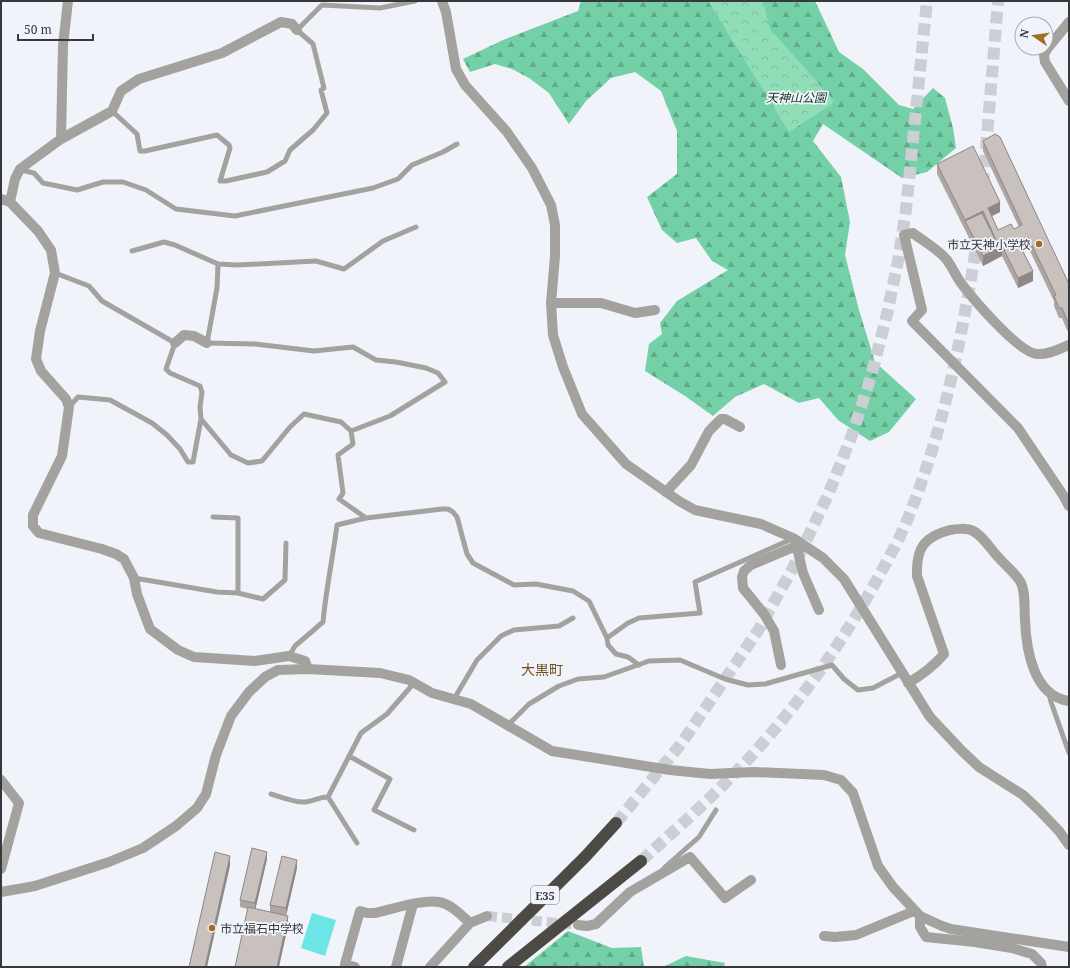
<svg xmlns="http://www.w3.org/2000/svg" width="1070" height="968" font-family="'Noto Serif','Noto Sans JP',serif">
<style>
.forest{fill:url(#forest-firs)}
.park{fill:url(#park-crowns)}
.water{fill:#6ce5e6}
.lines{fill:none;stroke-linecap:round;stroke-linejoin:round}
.minor-tunnel{stroke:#cbced4;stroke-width:10;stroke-dasharray:10 5;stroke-linecap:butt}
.motorway-tunnel{stroke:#cbced4;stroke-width:12;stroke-dasharray:12 6;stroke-linecap:butt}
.service{stroke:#a4a29f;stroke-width:5}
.minor{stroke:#a4a29f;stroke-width:10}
.tertiary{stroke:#a4a29f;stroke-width:10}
.motorway{stroke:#4d4944;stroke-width:12}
.wall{fill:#ada6a3}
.shaded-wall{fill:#8d8785}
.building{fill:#c9c1be;stroke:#8d8785}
.poi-dot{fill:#9f6f22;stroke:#f0f3fa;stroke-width:1.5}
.labels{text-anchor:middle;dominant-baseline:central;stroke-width:3.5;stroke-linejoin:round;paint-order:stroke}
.shield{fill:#f0f3fa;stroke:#6e7074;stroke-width:1}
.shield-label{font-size:11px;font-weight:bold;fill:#37383b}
.park-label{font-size:12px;font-style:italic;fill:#0b3524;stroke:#f0f3fa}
.poi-label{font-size:12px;fill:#37383b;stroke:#f0f3fa;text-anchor:end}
.quarter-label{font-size:14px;fill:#71501d;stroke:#f0f3fa}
</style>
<defs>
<pattern id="forest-firs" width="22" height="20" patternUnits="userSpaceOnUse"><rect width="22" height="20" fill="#74d0a6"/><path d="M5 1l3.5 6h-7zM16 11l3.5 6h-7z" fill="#60aa88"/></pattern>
<pattern id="park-crowns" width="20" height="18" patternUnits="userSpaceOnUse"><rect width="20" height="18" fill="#8fdeb8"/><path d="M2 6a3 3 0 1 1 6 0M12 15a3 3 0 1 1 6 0" fill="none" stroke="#7cbf9f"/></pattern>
</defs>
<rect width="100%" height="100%" fill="#f0f3fa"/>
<!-- forest -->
<path class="forest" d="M581,1H815L839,52L863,69L899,105L913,109L933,88L945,98L953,128L956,148L927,172L902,178L823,124L813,141L841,177L850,222L845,255L859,310L875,362L916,399L889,432L870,441L838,420L819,398L799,403L764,384L735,397L713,416L685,396L645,371L649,344L662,334L660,323L677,301L728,270L712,261L696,238L677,243L662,230L647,197L677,174V131L661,91L635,72L611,78L586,101L569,124L549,93L529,78L512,69L495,64L470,72L463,59L503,40L578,11Z
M568,931L612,948L641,947L644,967H524Z
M686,956L725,963L724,967H663Z"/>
<!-- park -->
<path class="park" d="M708,1H763L770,29L835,102L789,132Z"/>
<!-- water -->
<path class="water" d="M312,913L336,920L325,956L301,948Z"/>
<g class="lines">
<!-- minor-tunnel -->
<path class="minor-tunnel" d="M487,916L578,925"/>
<!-- motorway-tunnel -->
<path class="motorway-tunnel" d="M983,185L998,1
M616,823L681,744L759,629L794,566L828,495L852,435L872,373L887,314L898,261L906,210L927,1
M641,861C683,823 725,786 762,744C805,695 842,642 874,585C885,565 897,544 906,523C944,431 963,333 978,235"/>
<!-- service -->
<path class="service" d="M112,111L137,134L140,151H145L217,135L229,145L230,148L220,181H226L267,172L285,161L290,150L313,130L327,113L321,90L324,88L313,44L297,30L322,5L380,8L415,1
M21,170L34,173L43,183L77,190L103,182H123L146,190L176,209L235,216L373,188L398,179L412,165L443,152L457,144
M132,251L164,242L175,245L218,264L237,265L316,261L344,269L383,241L416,227
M218,264L217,288L207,343L255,344L314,351L353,347L376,360L396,362L426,368L438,373L445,382L390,416L351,431
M55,273L89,286L102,301L175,343L166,369L170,373L200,386L202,392L200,407L201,419L193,462H188L180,449L167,435L152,423L110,400L78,397L69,407
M201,419L231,455L248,463L262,461L290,427L304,414L341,422L351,431L353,444L338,455L343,493L339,499L366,518
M213,517L238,518V593
M134,578L217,592L238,593L263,599L285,580L286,543
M607,638L628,623L639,618L700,613L695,582L792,539
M289,656L295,646L323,622C326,589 333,557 337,525L366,518L442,509H448L453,512L457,517L467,554L473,563L514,585L536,584L573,591L589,601L607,638L608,645L616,654L628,657L639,665
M1049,694L1051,702L1069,753
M454,699L477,660L501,636L514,630L559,626L573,618
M508,725L529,704L559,686L578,679L604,677L649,661L680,660L725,679L748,685L765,684L832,665L844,679L858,690L873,688L902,673
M349,756L390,779L374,810L414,830
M271,794C281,797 293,802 303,802C311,802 322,796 328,797L361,733L387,714L414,683
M328,797L357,843
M664,868L699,837L716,810"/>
<!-- minor -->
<path class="minor" d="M1069,22L1047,49L1044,55L1045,62L1069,101
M61,139L63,45L68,1
M1,199L10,202L38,231L51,250L55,273L40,331L36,359L41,371L66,399L69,407L62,456L33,515V526L39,533L102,549L116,554L124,559L134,578L137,594L150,629L178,650L194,657L255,661L289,656L305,661L308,669
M10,202L15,179L20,169L61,139L112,111L121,91L139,79L222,53L281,22L292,24L297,30
M551,303H601L635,313L655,310
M175,343L184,335L194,336L207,343
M1069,345C1059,349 1048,355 1037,354C1019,353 973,299 961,283C956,276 952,267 947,260C938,249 923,241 913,233L904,235L922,310L912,321L1018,428L1063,495L1069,506
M666,492L691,465L709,431L721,419H725L740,427
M801,544L798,552L803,573L819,610
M781,665L774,631L764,614L743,588L742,577L744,571L751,565L801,544
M1,780L19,803L1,869
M920,916V927L926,937L975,942L1012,948L1032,954L1041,963L1042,967
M578,925L587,926L596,924L630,892L690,857L725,898L751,880
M824,936L835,937L856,935L914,911
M355,967L345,964L360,911L367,913H375C393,909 423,899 439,902C451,904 461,915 470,923
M396,967L413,904
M430,967L470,923L487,916"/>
<!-- tertiary -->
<path class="tertiary" d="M442,1L446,12L456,69L465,85L507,132L532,168L551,205L555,225V256L551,303L553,335L563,367L582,414L626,464L679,501L695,510L761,524L793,538L823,558L844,579L930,717L962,751L979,767L1023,795L1039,810L1059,831L1069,845
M908,683C922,675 933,667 944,654L917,576C916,549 923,537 950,530C955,529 966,528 971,530C982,534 991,550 999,558C1006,566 1014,572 1020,581C1026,591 1024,608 1025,619C1026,649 1033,696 1069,701
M1,892L35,886L109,862L143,848L176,826L197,808L206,794L216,755L231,716L249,692L265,677L278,670L308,669L380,673L409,680L432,693L471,704L552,751L670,770L710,774L754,772L824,775L841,780L853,793L878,866L893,887L920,916L942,926L951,929L1069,947"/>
<!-- motorway -->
<path class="motorway" d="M474,967L585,857L616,823
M508,967L641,861"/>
</g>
<!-- wall -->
<path class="wall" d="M983,141L1069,284V332L1067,330L1062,318H1059L1054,306V301L1028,247L1024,250V252L1033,281L1018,288L1002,256L983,266L937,174V164L1000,212L992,216L998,230L1014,229L1019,227L983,151Z
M267,859L255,909L270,912V905L297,868L286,915L288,926L248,909L240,907V900Z"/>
<!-- shaded-wall -->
<path class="shaded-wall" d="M1000,202V212L988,218V208Z
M983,211V221L965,222V220Z
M1028,237V247L1024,250V257L1021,258V241Z
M1002,246V256L983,266V256Z
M1033,271V281L1018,288V278Z
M267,852V859L255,911V903Z
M230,856V866L207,967H205Z
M297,860V868L286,916V908Z
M288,916V926L279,967H277Z"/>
<!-- building -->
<path class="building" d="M995,134L1000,137L1069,284V322L1067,320L1062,308H1059L1054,296L1056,295L1028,237L1021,241L1024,247L1021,248L1033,271L1018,278L1002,246L983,256L965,221L982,213L996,241V240L983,211L965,220L937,164L973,146L1000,202L988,208L998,230L1011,224L1014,229L1022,225L983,141Z
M252,848L267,852L255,903L240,900Z
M215,852L230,856L205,967H189Z
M282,856L297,860L286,908L270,905Z
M248,907L288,916L277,967H235Z"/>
<!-- markers -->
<g class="poi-dot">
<circle cx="1039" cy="244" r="4"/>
<circle cx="212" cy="928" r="4"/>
</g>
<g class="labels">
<!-- shield labels -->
<rect class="shield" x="531" y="886" width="28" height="18" rx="3"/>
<g class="shield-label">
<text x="545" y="895">E35</text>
</g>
<!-- park labels -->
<g class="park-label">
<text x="796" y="97">天神山公園</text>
</g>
<!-- poi labels -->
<g class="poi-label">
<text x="1031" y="244">市立天神小学校</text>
<text x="220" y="928" text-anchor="start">市立福石中学校</text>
</g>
<!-- quarter labels -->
<g class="quarter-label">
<text x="542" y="669">大黒町</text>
</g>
</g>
<!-- border -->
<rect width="1070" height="968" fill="none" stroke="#37383b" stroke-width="4"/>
<!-- north arrow -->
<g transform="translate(1034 36) rotate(283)"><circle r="19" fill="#f0f3fa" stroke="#a6a8ae"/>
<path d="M0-3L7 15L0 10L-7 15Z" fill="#9f6f22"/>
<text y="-6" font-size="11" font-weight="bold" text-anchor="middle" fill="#37383b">N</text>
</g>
<!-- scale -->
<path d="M18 34v6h75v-6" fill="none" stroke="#37383b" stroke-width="2"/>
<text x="24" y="34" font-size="12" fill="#37383b" stroke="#f0f3fa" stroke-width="3" paint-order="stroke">50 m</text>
</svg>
